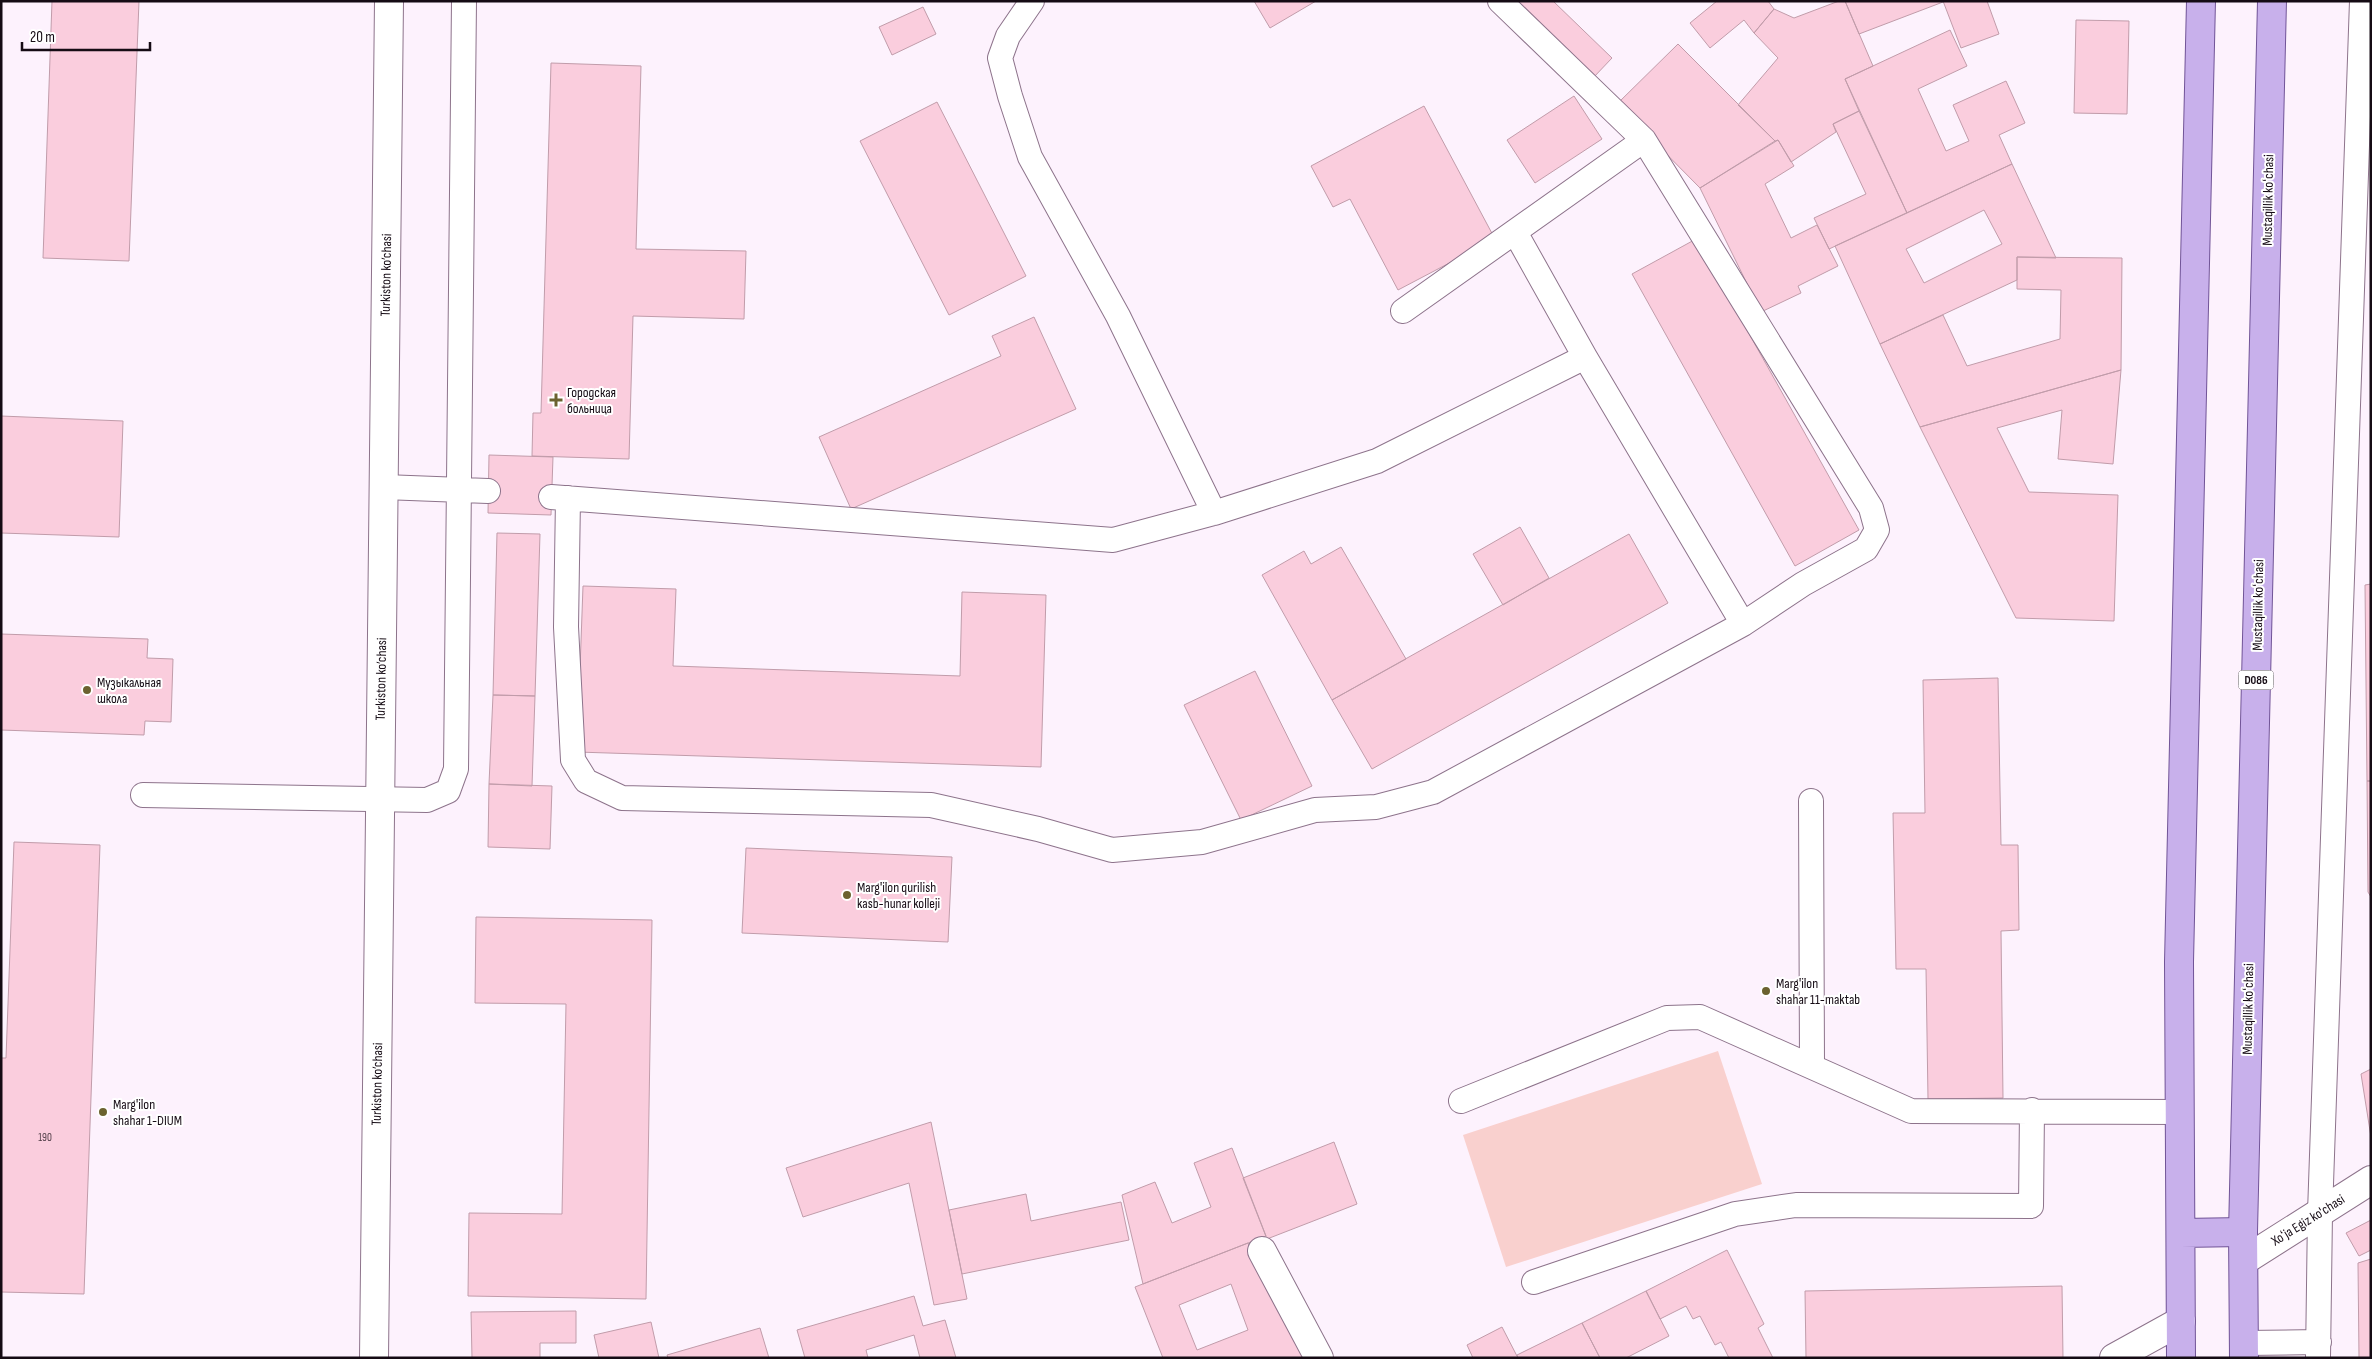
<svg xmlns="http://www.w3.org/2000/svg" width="2372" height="1359" font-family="'Sofia Sans Condensed',sans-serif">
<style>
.green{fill:#f9d0ce}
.building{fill:#facddd;stroke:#c19caa;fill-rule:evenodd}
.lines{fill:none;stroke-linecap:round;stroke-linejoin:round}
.lane-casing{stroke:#8d738b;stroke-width:26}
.street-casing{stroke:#8d738b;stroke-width:30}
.secondary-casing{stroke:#8d738b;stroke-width:30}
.primary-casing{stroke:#715497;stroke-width:30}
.lane{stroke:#fff;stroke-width:24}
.street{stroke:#fff;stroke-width:28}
.secondary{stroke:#fff;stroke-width:28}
.primary{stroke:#c8b0eb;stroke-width:28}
.poi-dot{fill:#6b622f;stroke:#fff;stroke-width:2}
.labels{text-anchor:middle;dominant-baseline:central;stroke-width:4;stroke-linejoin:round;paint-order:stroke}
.number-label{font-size:11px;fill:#4e3c46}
.shield{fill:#fff;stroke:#5b545a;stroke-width:1}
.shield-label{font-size:12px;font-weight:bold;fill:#150b14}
.street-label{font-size:14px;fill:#150b14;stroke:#fff}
.poi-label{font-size:14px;fill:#150b14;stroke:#fff;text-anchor:start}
</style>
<rect width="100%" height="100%" fill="#fdf2fd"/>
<!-- green -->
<path class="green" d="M1718,1051L1762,1184L1506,1267L1463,1135Z"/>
<!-- building -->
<path class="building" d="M52,1H139L129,261L43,258Z
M1254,1H1316L1270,28Z
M1514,1H1553L1612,58L1593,78Z
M1717,1H1768L1774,9L1754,33L1744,20L1710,48L1690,23Z
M1839,1H1845L1873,66L1845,79L1859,111L1833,124L1836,132L1791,162L1778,140L1775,141L1738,105L1778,58L1754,33L1774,9L1794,18Z
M1845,1H1943V2L1859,34Z
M1987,1L1999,34L1961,48L1943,1Z
M923,7L936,34L892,55L879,27Z
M2076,20L2129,21L2127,114L2074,113Z
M1950,30L1967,66L1918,89L1946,151L1969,141L1953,105L2006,81L2025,123L1999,135L2012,164L1907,213L1845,79Z
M1678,44L1775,141L1700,188L1617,104Z
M551,63L641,66L636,249L746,251L744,319L633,316L629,459L532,456L533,413H541Z
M1574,96L1602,139L1535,183L1507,140Z
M937,102L1026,276L949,315L860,141Z
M1424,106L1495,239L1398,290L1350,199L1333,207L1311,166Z
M1859,111L1907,213L1829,249L1814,218L1866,194L1833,124Z
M1778,140L1794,166L1765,184L1791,238L1817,225L1838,266L1798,286L1801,293L1761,312L1700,188Z
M2012,164L2056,258L2017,257V280L1880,344L1835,246ZM1984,210L2002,244L1924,283L1906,249Z
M1696,239L1859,530L1795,566L1632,274Z
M2017,257L2122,258L2121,370L1920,427L1880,344L1943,315L1967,366L2060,339L2061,290L2017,289Z
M1034,317L1076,409L851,509L819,437L1001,356L992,336Z
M2121,370L2113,464L2058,459L2062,410L1997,428L2029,492L2118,495L2114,621L2016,618L1920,427Z
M1,416L123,421L119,537L1,533Z
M489,455L553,457L551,515L488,513Z
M1520,527L1549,578L1503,605L1473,554Z
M497,533L540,534L535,696L493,695Z
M1629,534L1668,603L1372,769L1332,700Z
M1341,547L1406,659L1332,700L1262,575L1304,551L1311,564Z
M2371,584V781H2367L2365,585Z
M583,586L676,589L673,666L960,676L962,592L1046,595L1041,767L577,752Z
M1,634L148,639L147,658L173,659L171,722L145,721L144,735L1,730Z
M1255,671L1312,786L1241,820L1184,705Z
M1998,678L2001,845H2018L2019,930L2001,931L2003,1098L1928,1099L1926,969H1896L1893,813H1925L1923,680Z
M493,695L535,696L532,786L489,784Z
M2367,781H2371V897L2368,892Z
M489,784L552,786L550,849L488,847Z
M14,842L100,845L84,1294L1,1292V1058H6Z
M746,848L952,857L948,942L742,933Z
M476,917L652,920L646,1299L468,1296L469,1213L562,1214L566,1004L475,1003Z
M2371,1069V1137L2361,1074Z
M931,1122L967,1299L934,1305L909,1183L803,1217L786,1168Z
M1334,1142L1357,1204L1267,1239L1243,1178Z
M1232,1148L1266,1236L1143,1284L1122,1195L1155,1182L1172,1223L1211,1207L1194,1163Z
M1026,1194L1031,1221L1121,1202L1129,1240L962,1274L949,1210Z
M2371,1220V1250L2359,1256L2346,1233Z
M1248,1243L1306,1347L1308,1358H1163L1135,1287ZM1231,1284L1248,1330L1197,1350L1179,1305Z
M1727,1250L1764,1324L1758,1328L1773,1358H1729L1721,1342L1715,1345L1700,1316L1693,1319L1686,1306L1660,1319L1646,1291Z
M2371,1259V1358H2359L2358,1263Z
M2062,1286L2063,1358H1806L1805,1291Z
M1646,1291L1669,1336L1626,1358H1600L1582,1323Z
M914,1296L923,1326L945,1320L956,1358H920L914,1335L866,1350L868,1358H805L797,1330Z
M576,1311V1343H540V1358H472L471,1312Z
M651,1322L659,1358H599L594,1335Z
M1582,1323L1600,1358H1518L1517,1355Z
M1502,1327L1518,1358H1473L1467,1345Z
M760,1328L769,1358H668L667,1355Z"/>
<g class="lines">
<!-- lane casing -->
<g class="lane-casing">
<path id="lane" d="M1032,1L1008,36L1000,58L1010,96L1030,157L1118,316L1214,513
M1515,232L1585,357
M1403,311L1644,140
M384,487L488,491
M551,497L1113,540L1214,513L1377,461L1585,357L1743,624
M568,498L566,627L573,760L586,781L622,798L931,805L1038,829L1112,850L1202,842L1315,810L1376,807L1433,792L1743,624L1803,584L1866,549L1877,530L1871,508L1644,140L1500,1
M143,795L427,800L448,791L456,769L464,1
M1811,801L1812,1066
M1461,1101L1667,1018L1700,1017L1911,1111L2180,1112
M1534,1282L1735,1214L1796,1205L2031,1206L2032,1110
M2244,1343L2319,1342
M2318,1358L2320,1213L2362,1"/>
</g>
<!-- street casing -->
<g class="street-casing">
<path id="street" d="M1262,1251L1319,1358
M2245,1260L2371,1180
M2114,1358L2181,1321"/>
</g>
<!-- secondary casing -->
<g class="secondary-casing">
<path id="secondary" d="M374,1358L389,1"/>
</g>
<!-- primary casing -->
<g class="primary-casing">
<path id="primary" d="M2181,1233L2243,1232
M2181,1358L2179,962L2201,1
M2244,1358L2243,1232L2272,1"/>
</g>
<!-- lane -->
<use href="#lane" class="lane"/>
<!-- street -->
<use href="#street" class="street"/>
<!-- secondary -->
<use href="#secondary" class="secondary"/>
<!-- primary -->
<use href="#primary" class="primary"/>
</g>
<!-- markers -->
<g class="poi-dot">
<path d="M553.5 392.5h5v5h5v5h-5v5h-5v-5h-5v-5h5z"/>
<circle cx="87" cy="690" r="5"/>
<circle cx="847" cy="895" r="5"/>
<circle cx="1766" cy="991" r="5"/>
<circle cx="103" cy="1112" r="5"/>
</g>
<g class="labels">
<!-- number labels -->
<g class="number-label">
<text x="45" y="1137">190</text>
</g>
<!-- shield labels -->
<rect class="shield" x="2238.5" y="670.5" width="35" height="19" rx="4"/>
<g class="shield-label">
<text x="2256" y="680">D086</text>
</g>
<!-- street labels -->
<g class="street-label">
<text transform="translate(2268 200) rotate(-89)">Mustaqillik koʻchasi</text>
<text transform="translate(386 275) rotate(-89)">Turkiston ko’chasi</text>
<text transform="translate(2258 605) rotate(-89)">Mustaqillik koʻchasi</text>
<text transform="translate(381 679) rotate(-89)">Turkiston ko’chasi</text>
<text transform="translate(2248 1009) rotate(-89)">Mustaqillik koʻchasi</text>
<text transform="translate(377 1084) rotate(-89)">Turkiston ko’chasi</text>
<text transform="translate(2308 1220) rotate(-32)">Xoʻja Egiz ko'chasi</text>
</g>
<!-- poi labels -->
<g class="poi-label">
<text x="567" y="392">Городская<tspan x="567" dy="16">больница</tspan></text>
<text x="97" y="682">Музыкальная<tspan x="97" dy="16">школа</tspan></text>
<text x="857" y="887">Marg'ilon qurilish<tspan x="857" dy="16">kasb-hunar kolleji</tspan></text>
<text x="1776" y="983">Marg'ilon<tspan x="1776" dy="16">shahar 11-maktab</tspan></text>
<text x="113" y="1104">Marg'ilon<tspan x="113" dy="16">shahar 1-DIUM</tspan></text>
</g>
</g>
<!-- border -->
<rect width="2372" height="1359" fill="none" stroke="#150b14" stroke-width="5"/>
<!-- scale -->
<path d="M22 42v8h128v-8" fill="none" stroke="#150b14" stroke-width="2.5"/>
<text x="30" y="42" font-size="15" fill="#150b14" stroke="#ffffff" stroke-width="4" paint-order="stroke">20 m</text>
</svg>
